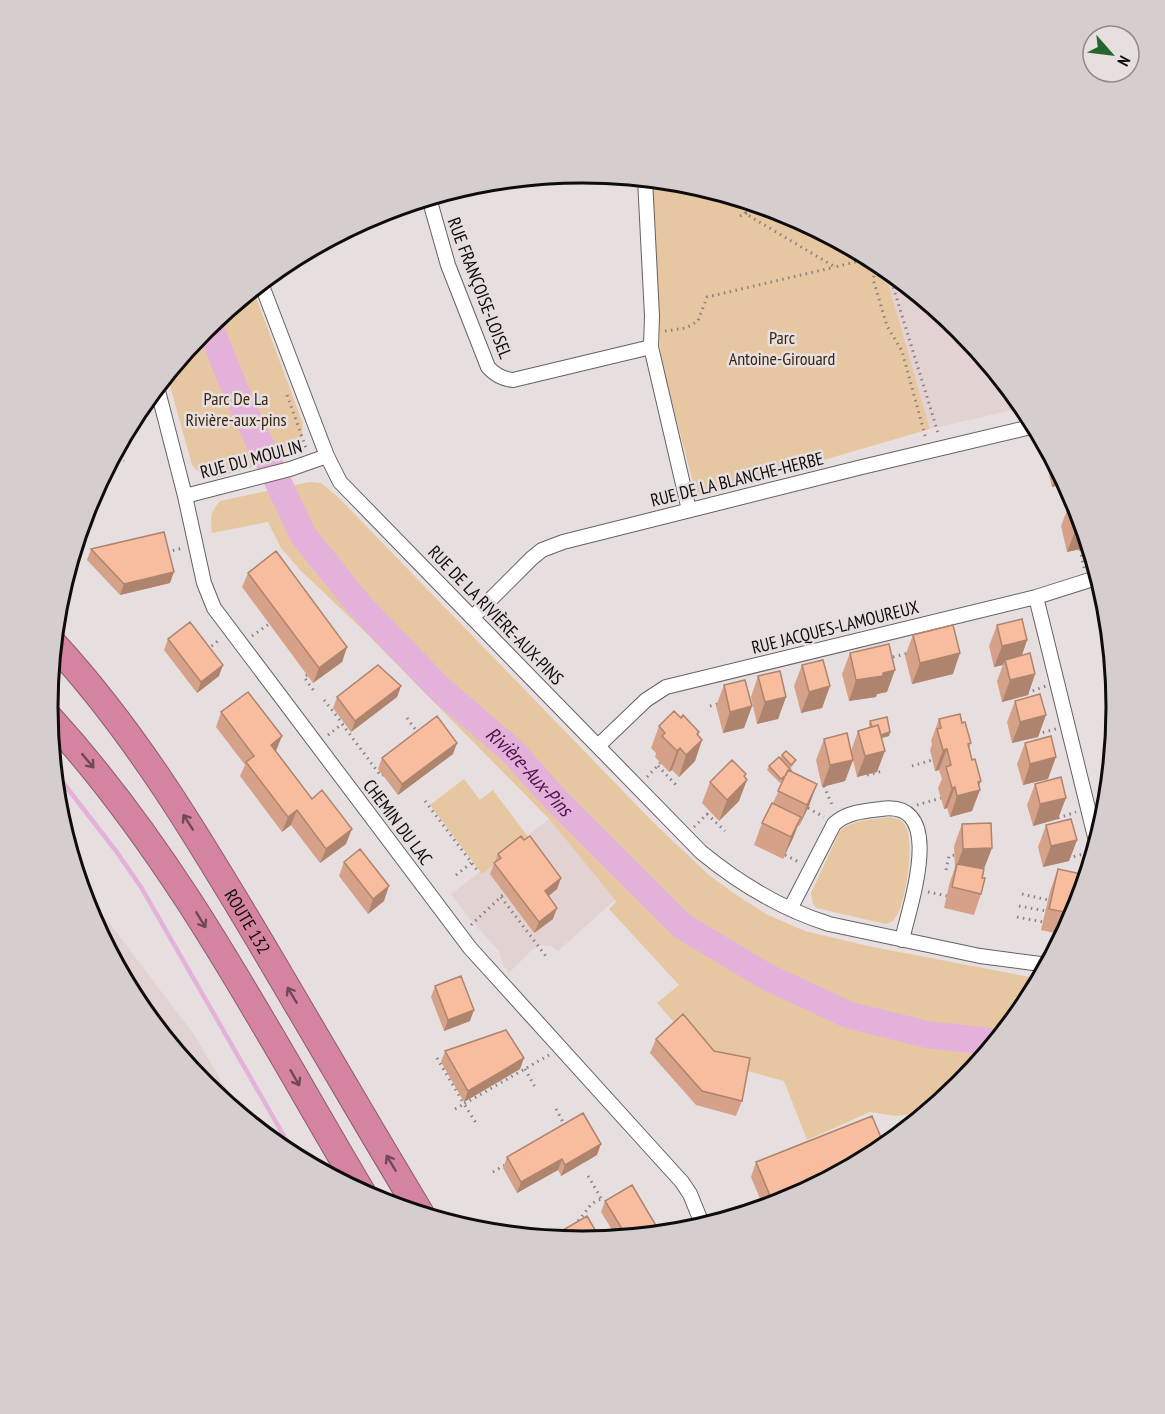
<svg xmlns="http://www.w3.org/2000/svg" width="1165" height="1414" font-family="'PT Sans Narrow',sans-serif">
<style>
.built{fill:#e2d2d1}
.green{fill:#e7c7a1}
.lines{fill:none;stroke-linecap:round;stroke-linejoin:round}
.stream{stroke:#e4b1da;stroke-width:4.5}
.river{stroke:#e4b1da;stroke-width:27}
.minor-casing{stroke:#676160;stroke-width:16}
.motorway-casing{stroke:#8f5a6c;stroke-width:28}
.path{stroke:#888383;stroke-width:3;stroke-dasharray:1.5 4.5;stroke-linecap:butt}
.minor{stroke:#fff;stroke-width:14}
.motorway{stroke:#d484a0;stroke-width:26}
.wall{fill:#d5a289}
.shaded-wall{fill:#ae846f}
.building{fill:#f8bc9f;stroke:#ae846f;stroke-width:1.5}
.oneway{stroke:#714856}
.labels{text-anchor:middle;dominant-baseline:central;stroke-width:5;stroke-linejoin:round;paint-order:stroke}
.street-label{font-size:18px;fill:#0e0c0c;stroke:#e7dfdf}
.park-label{font-size:18px;fill:#38260f;stroke:#e7dfdf}
.water-label{font-size:20px;font-style:italic;fill:#4e1348;stroke:#e7dfdf}
.rim{fill:none;stroke:#0e0c0c;stroke-width:3}
</style>
<rect width="100%" height="100%" fill="#e7dfdf"/>
<!-- built -->
<path class="built" d="M883,265L961,329L1024,407L930,429Z
M549,819L615,900L558,951L551,946L541,945L533,949L509,973L504,966L499,951L469,918L451,894Z
M80,884L195,1036L242,1116L204,1085L138,1004L89,911Z"/>
<!-- green -->
<path class="green" d="M651,179L687,183L787,213L883,265L930,429L697,497L661,361Z
M253,289L303,424L302,437L290,456L216,478L201,474L192,465L167,375L205,329Z
M309,482L321,483L336,495L654,823L710,876L738,896L768,915L805,931L868,946L1040,979L1027,1004L960,1085L934,1107L913,1114L895,1116L870,1112L807,1140L784,1081L707,1060L657,1003L679,985L609,909L616,902L615,900L549,819L361,628L301,571L281,548L268,522L212,533C210,519 210,512 220,501Z
M464,779L480,800L493,790L529,838L482,874L430,805Z
M890,817C894,818 900,819 903,822C917,837 906,901 896,917C893,922 890,923 885,924L817,908L813,904L811,893L840,831C853,819 873,820 890,817Z"/>
<g class="lines">
<!-- stream -->
<path class="stream" d="M54,771L116,851L141,887L296,1157"/>
<!-- river -->
<path class="river" id="s1" d="M209,325L239,399L303,535L360,606L439,688L512,751L556,800L682,926L767,977L849,1015L929,1035L996,1042"/>
<!-- minor casing -->
<g class="minor-casing">
<path id="minor" d="M645,179L652,316L651,347L689,510
M429,198L448,265L488,367C495,375 502,379 513,380L651,347
M261,283L327,456L340,482L701,852C740,884 781,909 829,924L980,956L1048,965
M157,387L185,496L204,583L214,608L470,948L682,1182L690,1194L703,1226
M185,496L290,469L327,456
M1036,597L1097,845
M473,617L532,558L542,550L563,542L862,467L1035,426
M598,746L646,700L666,687L1036,597L1099,577
M790,909L834,824C847,812 864,811 881,809C948,799 909,907 902,940"/>
</g>
<!-- motorway casing -->
<g class="motorway-casing">
<g id="motorway">
<path id="s2" d="M54,644C137,734 199,839 261,943C314,1033 367,1124 421,1214"/>
<path d="M49,717C178,858 265,1029 362,1192"/>
</g>
</g>
<!-- path -->
<path class="path" d="M742,200L746,214L835,267L871,258
M740,216L749,212
M872,259L876,270L873,279L887,326L902,351L926,439
M888,270L939,436
M665,331L686,328L698,321L707,297L835,267
M287,395L306,448
M1025,407L1027,415
M112,460L120,459L124,461
M1080,549L1084,568
M167,552L183,548
M252,636L269,624
M207,650L219,640
M893,657L909,653
M307,675L304,677L314,691
M1027,693L1046,686
M324,700L343,724
M710,706L718,704
M407,718L418,733
M1037,734L1056,729
M328,735L342,724L381,776L383,775
M658,766L678,787
M912,766L932,760
M867,775L883,771
M647,777L660,763
M824,786L833,807
M425,801L477,870
M917,805L941,798
M808,808L824,817
M707,814L725,831
M1058,818L1076,812
M694,827L710,811
M785,855L801,863
M1068,858L1087,853
M946,870L949,856L955,855
M456,875L471,863
M928,892L947,896
M1022,894L1048,900
M501,897L548,959
M1019,906L1046,911
M1017,917L1043,922
M471,925L505,893
M437,1058L464,1104L549,1055
M525,1069L535,1087
M455,1109L464,1104L476,1123
M556,1109L565,1126
M493,1172L507,1164
M588,1176L601,1198
M578,1221C587,1212 590,1200 604,1199"/>
<!-- minor -->
<use href="#minor" class="minor"/>
<!-- motorway -->
<use href="#motorway" class="motorway"/>
</g>
<!-- wall -->
<path class="wall" d="M1049,452L1066,483L1052,487L1046,461Z
M1077,503L1089,546V547L1067,552L1061,526L1069,505Z
M91,549L170,583L120,595L87,560Z
M248,573L347,647L342,662L313,683L242,587Z
M997,625L1027,640L1022,655L1035,674L1028,695L1002,702L997,681L1003,665L994,667L989,646Z
M913,635L953,674L912,684L905,656Z
M168,639L219,676L197,693L164,650Z
M850,653L887,692L877,694L876,697L849,701L842,674Z
M802,665L830,686L822,708L801,713L794,686Z
M758,676L786,697L778,719L757,724L751,697Z
M724,685L752,706L744,728L723,733L716,706Z
M401,686L397,697L351,732L333,708L337,697Z
M1015,701L1046,715L1038,737L1012,743L1007,722Z
M221,712L276,751L346,844L320,863L291,825L282,832L240,776L245,765L216,727Z
M681,718L699,732L698,735L702,740L695,761L679,777L672,770L669,772L655,757L656,753L651,748L659,726Z
M939,719L962,723L971,743L969,748L979,786L972,811L950,817L947,808L944,809L938,788L942,779L939,770L935,771L930,750L932,744L931,741Z
M870,721L890,732L889,736L882,738L877,772L857,777L853,760L845,781L822,787L816,760L824,739L851,751L858,731L869,728V724Z
M1025,743L1048,779L1023,785L1017,764Z
M453,754L398,795L378,769L382,758Z
M782,755L794,764L790,769V771L809,806L799,826H798L793,838L783,859L754,845L762,823L773,803L784,779L780,783L767,770L769,766L780,759Z
M745,778L739,801L719,821L702,803L710,782Z
M1035,784L1058,819L1033,826L1027,805Z
M962,824L984,869L981,894L974,915L944,908L949,885L955,867L954,846Z
M1046,825L1077,840L1069,861L1043,867L1038,847Z
M498,854L561,878L557,889L549,896L553,919L534,933L490,874Z
M344,862L384,901L368,914L339,876Z
M1058,869L1076,912L1064,935L1041,930L1050,891Z
M435,986L470,1021L444,1031L431,997Z
M656,1039L742,1101L736,1116L696,1105L650,1053Z
M445,1051L520,1069L464,1102L441,1062Z
M597,1155L561,1176L558,1170L517,1193L503,1168L507,1157Z
M756,1162L787,1201L764,1208L751,1177Z
M605,1201L661,1234L617,1238L601,1212Z
M563,1230L582,1241L560,1239Z"/>
<!-- shaded-wall -->
<path class="shaded-wall" d="M129,439L128,443L120,444L122,440Z
M1058,469L1066,483L1052,487Z
M1084,529L1089,546V547L1067,552L1075,531Z
M174,572L170,583L120,595L124,584Z
M1027,640L1020,661L1005,660L1003,665L994,667L1002,646Z
M347,647L342,662L313,683L319,668Z
M960,653L953,674L912,684L920,663Z
M223,665L219,676L197,693L201,682Z
M895,670L887,692L877,694L876,697L849,701L856,680Z
M1035,674L1028,695L1002,702L1010,680Z
M401,686L397,697L351,732L355,721Z
M830,686L822,708L801,713L809,692Z
M786,697L778,719L757,724L765,702Z
M752,706L744,728L723,733L730,712Z
M1046,715L1038,737L1012,743L1020,722Z
M699,732L693,749L702,740L695,761L679,777L686,755L697,734Z
M890,732L889,736L873,740L874,736Z
M282,736L276,751L271,745Z
M457,743L453,754L398,795L402,784Z
M680,748L672,770L669,772L677,751Z
M947,749L939,770L935,771L943,750Z
M885,751L877,772L857,777L865,756Z
M1056,757L1048,779L1023,785L1030,764Z
M853,760L845,781L822,787L830,765Z
M746,774L742,785L747,780L739,801L719,821L727,800Z
M981,781L977,791L980,790L972,811L950,817L957,796L978,782Z
M817,784L809,806L799,826L807,805Z
M955,787L947,808L944,809L952,788Z
M1066,798L1058,819L1033,826L1040,804Z
M297,810L291,825L282,832L288,817Z
M801,817L793,838L783,859L791,837Z
M352,829L346,844L320,863L326,849Z
M1077,840L1069,861L1043,867L1051,846Z
M992,848L984,869L955,870L963,849Z
M561,878L557,889L541,902L545,891Z
M389,886L384,901L368,914L373,899Z
M557,908L553,919L534,933L539,922Z
M474,1010L470,1021L444,1031L448,1020Z
M524,1058L520,1069L464,1102L468,1091Z
M601,1144L597,1155L561,1176L565,1165Z
M562,1159L558,1170L517,1193L521,1182Z
M820,1183L787,1201L772,1205L773,1203Z"/>
<!-- building -->
<path class="building" d="M127,430L129,439L122,440Z
M1077,503L1084,529L1075,531L1069,505Z
M164,532L174,572L124,584L91,549Z
M276,551L347,647L319,668L248,573Z
M1022,619L1027,640L1002,646L997,625Z
M190,622L223,665L201,682L168,639Z
M953,625L960,653L920,663L913,635Z
M889,644L895,670L883,673V676L856,680L850,653Z
M1030,653L1035,674L1010,680L1005,660Z
M823,660L830,686L809,692L802,665Z
M378,665L401,686L355,721L337,697Z
M780,671L786,697L765,702L758,676Z
M745,680L752,706L730,712L724,685Z
M248,692L282,736L271,745L312,799L322,790L352,829L326,849L297,810L288,817L246,762L254,756L221,712Z
M1040,694L1046,715L1020,722L1015,701Z
M674,711L681,718L683,715L699,732L697,734L702,740L686,755L680,748L677,751L662,736L665,733L659,726Z
M960,714L962,723L965,722L971,743L968,744L972,760L975,759L981,781L978,782L980,790L957,796L955,787L952,788L946,767L951,765L947,749L943,750L937,729L941,728L939,719Z
M437,716L457,743L402,784L382,758Z
M887,717L890,732L881,735L878,725L872,727L870,721Z
M878,725L885,751L865,756L858,731Z
M847,733L853,760L830,765L824,739Z
M1051,736L1056,757L1030,764L1025,743Z
M786,751L796,760L791,765L782,755Z
M779,757L791,770L789,771L788,770L786,775L781,779L769,766Z
M732,760L746,774L744,776L747,780L727,800L710,782Z
M788,770L817,784L807,805L778,791Z
M1061,777L1066,798L1040,804L1035,784Z
M772,803L801,817L791,837L762,823Z
M1071,819L1077,840L1051,846L1046,825Z
M991,823L992,848L963,849L962,824Z
M521,836L524,840L530,836L561,878L545,891L557,908L539,922L494,863L501,858L498,854Z
M360,849L389,886L373,899L344,862Z
M957,864L984,869L982,878H985L981,894L952,887Z
M1058,869L1086,875L1081,897L1075,914L1049,909Z
M461,976L474,1010L448,1020L435,986Z
M683,1014L714,1051L750,1058L742,1101L702,1091L656,1039Z
M506,1030L524,1058L468,1091L445,1051Z
M583,1113L601,1144L565,1165L562,1159L521,1182L507,1157Z
M872,1116L885,1147L879,1152L820,1183L773,1203L756,1162Z
M632,1185L661,1234L627,1237L605,1201Z
M587,1216L601,1240L582,1241L569,1240L563,1230Z"/>
<!-- one-way arrows -->
<defs><path id="oneway-shaft" d="M-6 0H5M1.5-3L5.5 0L1.5 3" fill="none" stroke-width="1.6" stroke-linecap="round" stroke-linejoin="round" transform="scale(1.5)"/></defs>
<g class="oneway">
<use href="#oneway-shaft" transform="translate(88 761) rotate(50)"/>
<use href="#oneway-shaft" transform="translate(188 822) rotate(-123)"/>
<use href="#oneway-shaft" transform="translate(201 920) rotate(59)"/>
<use href="#oneway-shaft" transform="translate(292 995) rotate(-121)"/>
<use href="#oneway-shaft" transform="translate(295 1078) rotate(60)"/>
<use href="#oneway-shaft" transform="translate(391 1163) rotate(-121)"/>
</g>
<g class="labels">
<!-- street labels -->
<g class="street-label">
<text transform="translate(480 288) rotate(69)">RUE FRANÇOISE-LOISEL</text>
<text transform="translate(251 459) rotate(-15)">RUE DU MOULIN</text>
<text transform="translate(737 479) rotate(-14)">RUE DE LA BLANCHE-HERBE</text>
<text transform="translate(496 615) rotate(46)">RUE DE LA RIVIÈRE-AUX-PINS</text>
<text transform="translate(835 627) rotate(-14)">RUE JACQUES-LAMOUREUX</text>
<text transform="translate(398 822) rotate(53)">CHEMIN DU LAC</text>
<text stroke="none"><textPath href="#s2" startOffset="339">ROUTE 132</textPath></text>
</g>
<!-- park labels -->
<g class="park-label">
<text x="782" y="337">Parc<tspan x="782" dy="21">Antoine-Girouard</tspan></text>
<text x="236" y="398">Parc De La<tspan x="236" dy="21">Rivière-aux-pins</tspan></text>
</g>
<!-- water labels -->
<g class="water-label">
<text stroke="none"><textPath href="#s1" startOffset="558">Rivière-Aux-Pins</textPath></text>
</g>
</g>
<!-- crop -->
<path d="M0 0H1165V1414H0ZM58 707a524 524 0 1 1 1048 0a524 524 0 1 1-1048 0Z" fill="#d6cece" fill-rule="evenodd"/>
<path class="rim" d="M58 707a524 524 0 1 1 1048 0a524 524 0 1 1-1048 0Z"/>
<!-- north arrow -->
<g transform="translate(1111 54) rotate(118)"><circle r="28" fill="#e7dfdf" stroke="#908b8b" stroke-width="1.5"/>
<path d="M0-4.5L10 22L0 15L-10 22Z" fill="#25652f"/>
<text y="-9" font-size="16" font-weight="bold" text-anchor="middle" fill="#0e0c0c">N</text>
</g>
</svg>
